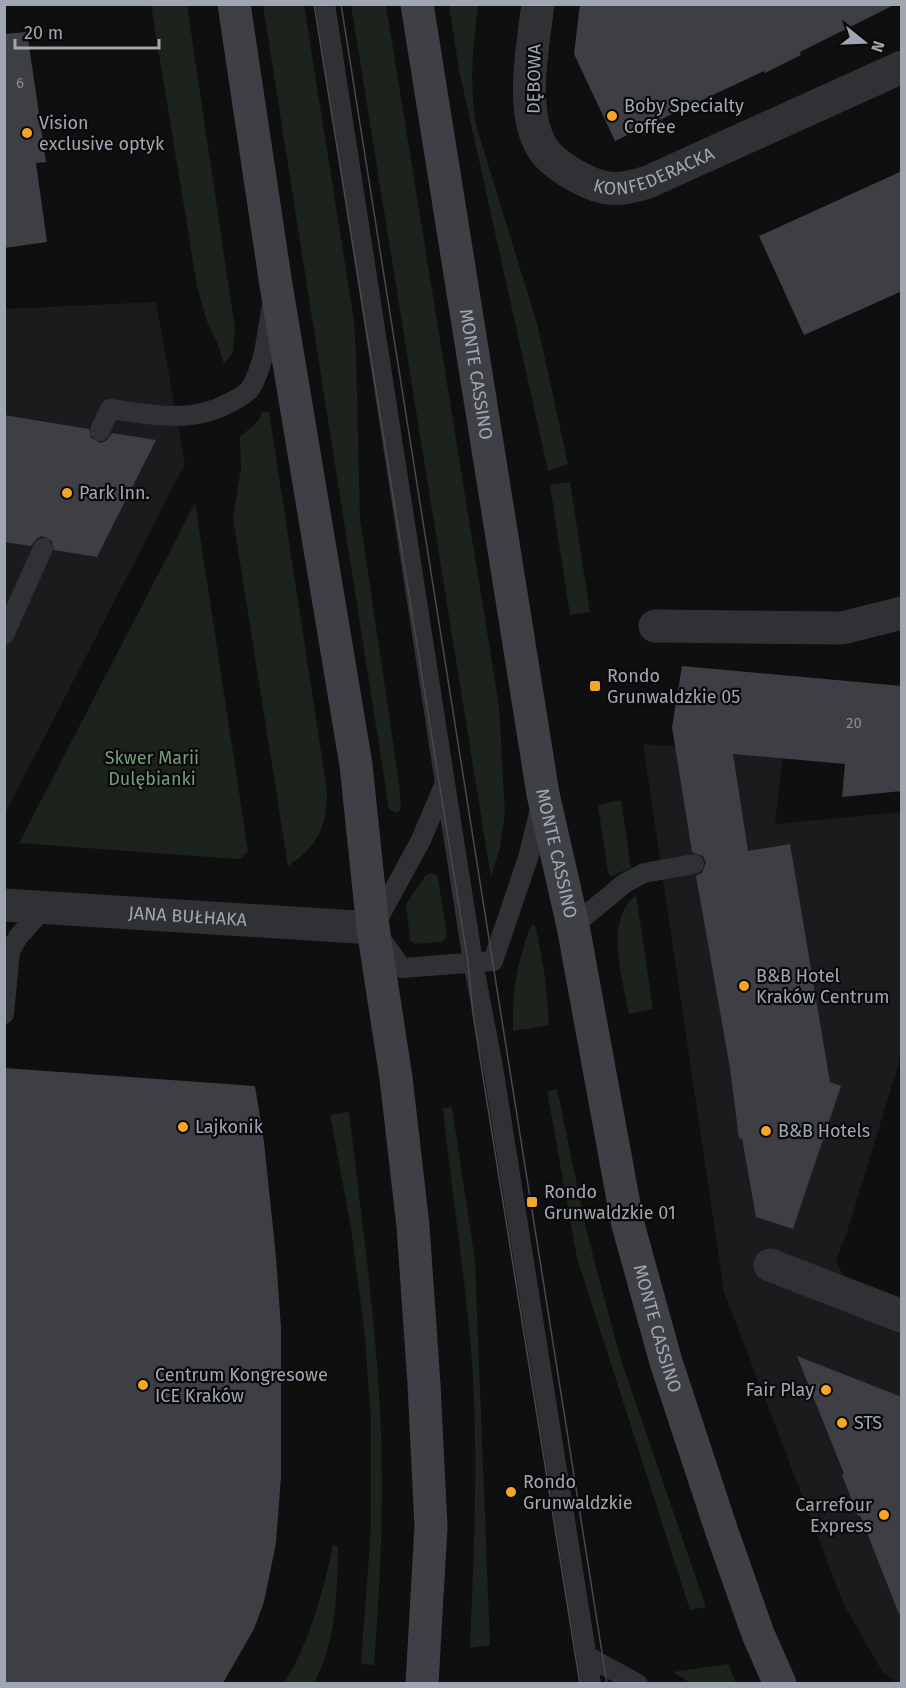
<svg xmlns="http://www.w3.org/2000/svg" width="906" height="1688" font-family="'Fira Sans',sans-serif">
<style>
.built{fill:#1b1b1d}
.green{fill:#1b231c}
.building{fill:#3e3f44}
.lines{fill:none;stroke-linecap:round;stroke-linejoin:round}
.service{stroke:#303135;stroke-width:20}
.minor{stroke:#303135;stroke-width:33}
.secondary{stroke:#3e4045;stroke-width:33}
.tram{stroke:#47494e;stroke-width:1.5}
.poi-dot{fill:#f4a624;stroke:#0a0a0b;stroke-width:2}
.labels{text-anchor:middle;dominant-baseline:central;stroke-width:4.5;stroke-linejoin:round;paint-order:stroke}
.number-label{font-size:15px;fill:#888c96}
.street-label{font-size:18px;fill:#a0a6b2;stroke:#0a0a0b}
.poi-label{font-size:18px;fill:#a0a6b2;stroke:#0a0a0b;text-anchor:start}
.park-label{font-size:18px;fill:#769d77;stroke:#0a0a0b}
</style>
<rect width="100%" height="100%" fill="#0f0f10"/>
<!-- built -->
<path class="built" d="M156,302L185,464L5,814V309Z
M643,744L783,755L775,824L901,812V1056L847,1232L836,1261L863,1312L901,1327V1683H897L882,1671L844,1605L724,1292Z"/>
<!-- green -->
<path class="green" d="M151,5H187L235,329L233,352L224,364L218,345L206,319L197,286Z
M263,5H304L354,320L356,353L360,518L399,783L401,809L396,813L389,809Z
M351,5H386L499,706L505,814L500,847L491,878Z
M449,5H478C473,49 469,80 476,125L538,327L568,464L548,471L459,70Z
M269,411L327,791C327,827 318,846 288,866L233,518L241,468L240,437L259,420L262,412Z
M570,482L590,612L570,615L550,485Z
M195,503L248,851L242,858L236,859L19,843Z
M621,800L631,868L611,876L608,873L598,805Z
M432,873L438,877L447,937L442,942L415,944L410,940L406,904L426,875Z
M636,895L653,1009L629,1014C623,978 603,922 636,895Z
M533,924L536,927L545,977L549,1025L513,1031C512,1001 515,974 524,946C526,939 528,930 533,924Z
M557,1089L587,1233L620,1357L706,1607L690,1610L577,1258L547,1091Z
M452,1107L475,1261L490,1645L470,1648C474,1548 479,1448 471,1348C464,1268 451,1188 443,1108Z
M349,1112C360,1205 373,1298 379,1392C385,1483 381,1575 374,1665L361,1664L371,1527V1421L365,1338L351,1227L330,1115Z
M333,1545L338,1546C337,1594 337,1640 314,1683H284C310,1642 323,1593 333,1545Z
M728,1664L736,1683H690L673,1672Z"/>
<!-- building -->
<path class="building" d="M580,4H896L800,52L801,55L765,73L764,71L615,141L574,54Z
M27,32L46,162L36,163L47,242L4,248V34Z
M902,171V291L804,335L759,236Z
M4,415L89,429L91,438L101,443L107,440L112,433L156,440L97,557L54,550L52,541L42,536L36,539L31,546L4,542Z
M682,666L902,686V791L842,797L845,764L733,754L748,851L790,844L830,1082L841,1086L793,1229L756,1217L742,1138L739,1139L730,1068L696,876L702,873L706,862L703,856L692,852L672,727Z
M4,1068L255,1086L264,1142L276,1257L281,1328V1476L276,1543L264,1602L254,1629L223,1683H4Z
M797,1356L902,1397V1614H899L860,1515L858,1516L842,1475L844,1474Z"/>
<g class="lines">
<!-- service -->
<path class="service" d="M325,4L445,783L473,962L493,1067L591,1684
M100,431L110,409C153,415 192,424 231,402C237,399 246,394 250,389C265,365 267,332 272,305
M4,635L43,548
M445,783L421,840L373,928L402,968L493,961L528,858L541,805
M573,926L625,883L644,873L694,864
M4,1014L10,951L18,937L45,907
M587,1656L638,1684"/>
<!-- minor -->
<g class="minor">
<path id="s1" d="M538,4C533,46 519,112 543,149C551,161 565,170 578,177C605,192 620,191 648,182L902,67"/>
<path d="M655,626L842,628L902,613"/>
<path id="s2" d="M4,905L373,928"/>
<path d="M770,1265L902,1316"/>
</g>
<!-- secondary -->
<g class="secondary">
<path d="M234,4L276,285L356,765L373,928L396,1078L413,1226L424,1384L431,1526L422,1684"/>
<path id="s3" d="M417,4L543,794L573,926L627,1221L666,1362L721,1529L758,1634L780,1684"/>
</g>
<!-- tram -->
<path class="tram" d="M314,4L468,962L473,1014L580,1684
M341,4L607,1684"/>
</g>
<!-- markers -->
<g class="poi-dot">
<circle cx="612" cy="116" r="6"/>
<circle cx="27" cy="133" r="6"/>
<circle cx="67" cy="493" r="6"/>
<rect x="589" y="680" width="12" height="12" rx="3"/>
<circle cx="744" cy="986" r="6"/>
<circle cx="183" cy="1127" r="6"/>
<circle cx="766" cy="1131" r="6"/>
<rect x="526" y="1196" width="12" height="12" rx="3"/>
<circle cx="143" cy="1385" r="6"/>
<circle cx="826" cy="1390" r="6"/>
<circle cx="842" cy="1423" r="6"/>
<circle cx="511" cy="1492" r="6"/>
<circle cx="884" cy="1515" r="6"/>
</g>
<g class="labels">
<!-- number labels -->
<g class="number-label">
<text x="20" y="83">6</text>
<text x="854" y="723">20</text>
</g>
<!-- street labels -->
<g class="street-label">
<text transform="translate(534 79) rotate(-89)">DĘBOWA</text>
<text stroke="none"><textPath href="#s1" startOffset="274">KONFEDERACKA</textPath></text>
<text stroke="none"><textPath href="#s3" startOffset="375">MONTE CASSINO</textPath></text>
<text stroke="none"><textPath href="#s3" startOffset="861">MONTE CASSINO</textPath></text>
<text stroke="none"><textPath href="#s2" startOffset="184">JANA BUŁHAKA</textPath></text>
<text stroke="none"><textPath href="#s3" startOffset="1347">MONTE CASSINO</textPath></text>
</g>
<!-- poi labels -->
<g class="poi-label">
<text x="624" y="106">Boby Specialty<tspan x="624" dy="21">Coffee</tspan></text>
<text x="39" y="123">Vision<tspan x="39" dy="21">exclusive optyk</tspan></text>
<text x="79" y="493">Park Inn.</text>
<text x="607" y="676">Rondo<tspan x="607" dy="21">Grunwaldzkie 05</tspan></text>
<text x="756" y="976">B&amp;B Hotel<tspan x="756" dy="21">Kraków Centrum</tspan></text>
<text x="195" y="1127">Lajkonik</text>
<text x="778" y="1131">B&amp;B Hotels</text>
<text x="544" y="1192">Rondo<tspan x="544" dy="21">Grunwaldzkie 01</tspan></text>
<text x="155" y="1375">Centrum Kongresowe<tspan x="155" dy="21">ICE Kraków</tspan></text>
<text x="814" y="1390" text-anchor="end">Fair Play</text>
<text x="854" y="1423">STS</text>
<text x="523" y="1482">Rondo<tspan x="523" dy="21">Grunwaldzkie</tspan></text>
<text x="872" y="1505" text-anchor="end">Carrefour<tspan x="872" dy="21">Express</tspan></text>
</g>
<!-- park labels -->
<g class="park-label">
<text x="152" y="758">Skwer Marii<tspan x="152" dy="21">Dulębianki</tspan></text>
</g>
</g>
<!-- border -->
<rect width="906" height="1688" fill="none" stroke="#a0a6b2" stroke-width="12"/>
<!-- north arrow -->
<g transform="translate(864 42) rotate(108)" stroke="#0a0a0b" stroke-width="4.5" paint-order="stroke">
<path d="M0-4.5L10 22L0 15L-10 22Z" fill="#a0a6b2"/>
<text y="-9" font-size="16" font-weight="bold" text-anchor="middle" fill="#a0a6b2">N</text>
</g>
<!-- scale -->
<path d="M15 39v9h144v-9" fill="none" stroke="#a0a6b2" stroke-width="3"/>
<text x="24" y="39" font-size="18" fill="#a0a6b2" stroke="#0a0a0b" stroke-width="4.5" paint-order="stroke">20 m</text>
</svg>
